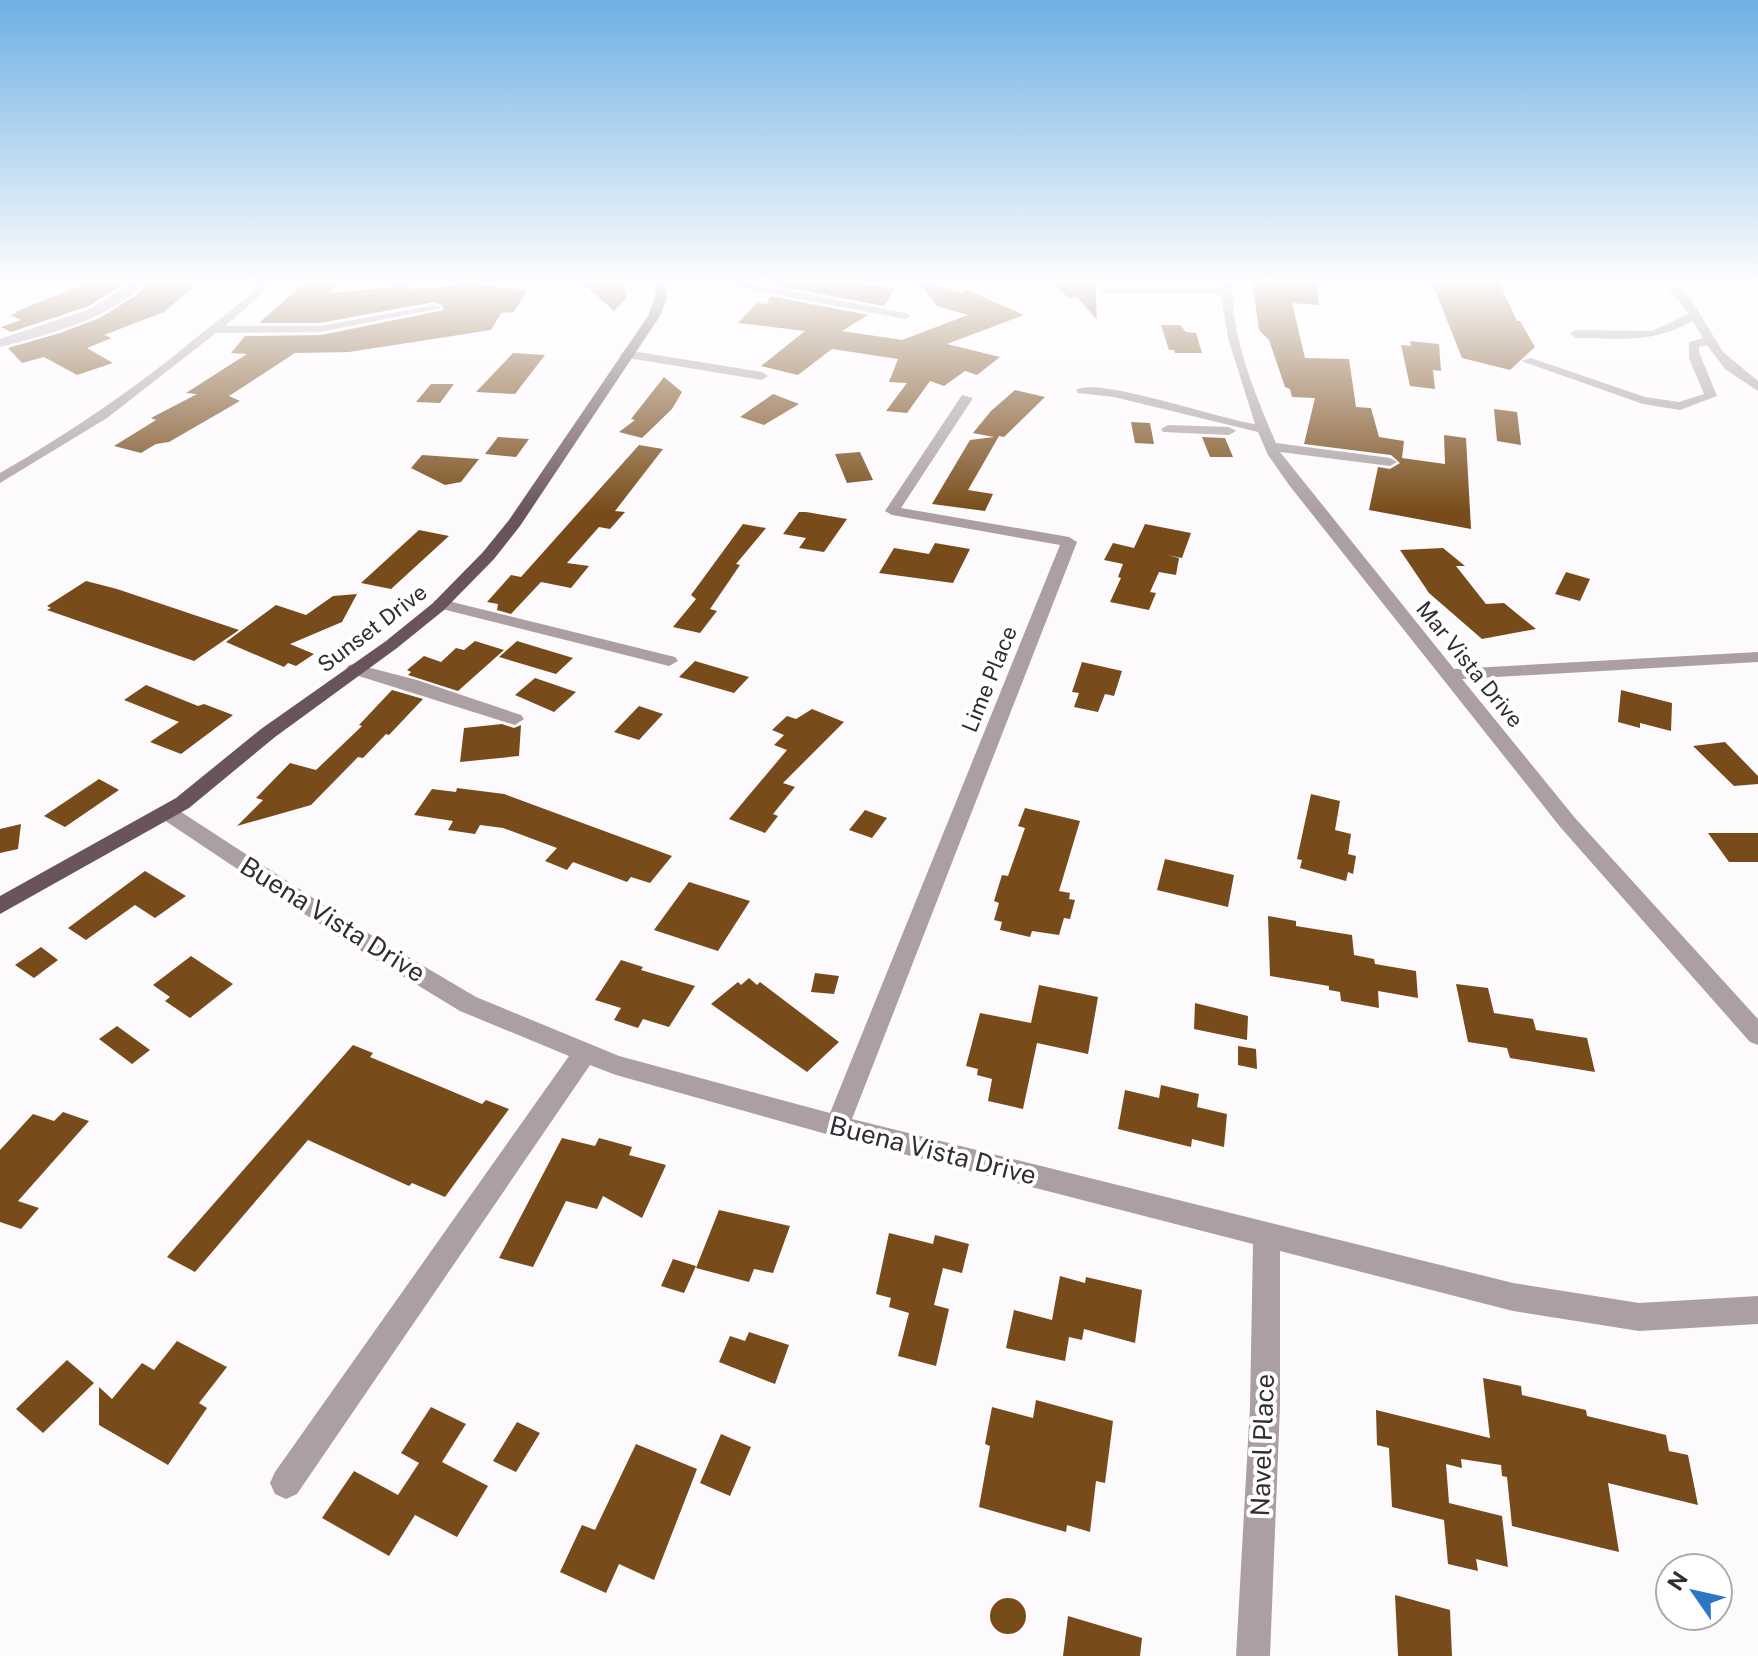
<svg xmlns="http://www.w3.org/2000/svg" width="1758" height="1656" font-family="'Public Sans',sans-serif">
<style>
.building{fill:#784c1a}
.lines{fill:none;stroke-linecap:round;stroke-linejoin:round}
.minor{fill:#ab9fa1;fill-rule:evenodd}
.major{fill:#695459;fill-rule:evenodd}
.labels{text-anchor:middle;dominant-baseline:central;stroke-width:8;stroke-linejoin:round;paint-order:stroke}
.street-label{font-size:22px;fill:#322c34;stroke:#fff}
.near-street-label{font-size:26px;fill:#322c34;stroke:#fff}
</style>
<rect width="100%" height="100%" fill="#fdfafe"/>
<!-- building -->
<path class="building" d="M94,280H131L89,306L11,332L1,327L21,320L10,315L17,313L15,312Z
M151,280H198L195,282L198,283L164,312L104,335L112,338L87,348L113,363L77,375L44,357L22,363L8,348L60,333L100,318L135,296Z
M308,280H342L329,293L392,287L409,280L408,289L457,286L462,283L527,290L514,312L501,313L491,330L349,352L295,353L229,396L240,401L169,442L156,444L141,453L114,446L156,420L151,418L197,394L186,393L247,354L231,353L245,336L321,335L444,310L442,305L434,302L320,323H259Z
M611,280L623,282L626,298L614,311L585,285Z
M775,280H810L895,288L884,306L774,285Z
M918,280L962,293L967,290L1024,315L947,344L1000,357L977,375L965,371L944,386L930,381L907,413L886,411L907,383L889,382L898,359L832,349L798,375L761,366L805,331L738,323L757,303L767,304L770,296L868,315L842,331L902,340L968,315L937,306Z
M1049,280H1099L1095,283L1097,320L1077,297L1069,298Z
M1252,280H1316L1319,305L1292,303L1305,358L1349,359L1356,407L1371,408L1379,437L1404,441L1402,458L1445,464L1444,435L1466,438L1471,529L1369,510L1378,467L1390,469L1400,463L1391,455L1304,444L1315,398L1292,397L1290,389L1285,387L1269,340L1259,330Z
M1431,280H1498L1517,321H1520L1535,347L1510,370L1462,358Z
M1161,325H1180L1186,332L1196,333L1202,353H1175L1174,350H1169Z
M1410,341L1439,344L1441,371L1433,370L1435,389L1410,386L1401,345L1411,346Z
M513,353L545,355L515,394L476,392Z
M664,377L682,392L672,409L642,438L619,432L635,420L631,419Z
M431,384H454L440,403L416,402Z
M1015,390L1045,397L1004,437L999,436L968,490L993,494L985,511L932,504L970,440L994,437L973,433L991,411Z
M773,394L799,404L764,425L740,417Z
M1494,409L1517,412L1521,445L1497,441Z
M1131,422L1150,423L1154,444L1135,443Z
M498,437L529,439L516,457L485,454Z
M1202,437L1225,438L1233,457H1210Z
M639,445L663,449L615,511L625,512L610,529L599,527L567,563L589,566L571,588L541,582L511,614L497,610L498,604L487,602L511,575L521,577Z
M860,452L873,480L847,483L835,454Z
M422,455L479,459L461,482L445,485L411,468Z
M799,512H806L847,519L824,552L799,548L806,538L783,534Z
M743,524L766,528L736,564L740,565L710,609L717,611L700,633L673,627L696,599L691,595Z
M1145,524L1191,533L1182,558L1167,555L1179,558L1176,575L1159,572L1150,592L1156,593L1149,610L1110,602L1121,578L1118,577L1123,564L1104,560L1113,543L1134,548Z
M419,530L449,536L391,589L361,583Z
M935,543L970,549L953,583L879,573L894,548L929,554Z
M1443,548L1465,566H1456L1486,604L1504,603L1536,629L1482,639L1429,593L1400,550Z
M1566,572L1590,579L1580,601L1555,594Z
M86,581L117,589L239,630L194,661L47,610L51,608L47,606Z
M357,594L342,622L290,644L314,654L296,666L288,663L284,667L226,642L276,605L306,615L333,596Z
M475,641L504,650L458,691L408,675L411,672L407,670L424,656L441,662L456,648L464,650Z
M517,641L573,658L556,674L499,657Z
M695,661L749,677L734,693L679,677Z
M1082,662L1122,671L1114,696L1105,694L1098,712L1074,707L1079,693L1072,692Z
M535,678L576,692L554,712L515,695Z
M146,685L198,706L204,704L233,715L181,754L150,742L179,722L124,700Z
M392,690L423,699L389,735L386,734L363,758L358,757L311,805L237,826L263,800L256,798L290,763L316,770L362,726L359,725Z
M1621,690L1672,703L1671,731L1640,723V728L1618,722Z
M639,706L663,714L639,740L614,732Z
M812,709L844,722L783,783L795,787L773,814L778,816L765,833L729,819L787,750L774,745L784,735L772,730L787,716L796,719Z
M502,724L514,728L521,725L519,756L460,762L464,728Z
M1725,742L1758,776V784L1734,786L1693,746Z
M99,779L119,790L65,827L44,816Z
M457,788L504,794L672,856L650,883L631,877L627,882L573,862L567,870L545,861L557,848L503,828L480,825L475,834L448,830L453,821L414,815L432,789L456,792Z
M1311,794L1340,801L1335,830L1351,834L1348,854L1356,856L1353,874L1348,872L1346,881L1300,868L1302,860L1297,859Z
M1025,808L1080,821L1059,891L1070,893L1069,899L1075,900L1070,919L1064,918L1059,935L1032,931L1030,937L1000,930L1002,922L994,920L999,903L994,901L1002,875L1008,876L1025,828L1018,826Z
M865,810L887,818L872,838L849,830Z
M21,824L18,849L0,853V829Z
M1708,833H1758V862H1729Z
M1165,859L1234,875L1228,907L1157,890Z
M145,871L186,896L155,918L135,905L86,940L68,928Z
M689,882L750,901L718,951L654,930Z
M1268,916L1296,921V926L1352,935L1354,955L1374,959L1375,964L1416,971L1418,998L1378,991L1379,1008L1341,1001L1340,992L1329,990V986L1270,976Z
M41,947L58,960L34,978L15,965Z
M191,956L233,984L190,1018L165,1001L170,997L153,985Z
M621,960L643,967L641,970L695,986L669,1027L643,1019L638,1028L614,1020L621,1008L595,1000Z
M815,973L839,976L834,994L811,992Z
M749,978L757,985L760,982L839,1042L807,1072L711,1004L738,982L741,985Z
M1456,984L1488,988L1494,1013L1533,1019L1536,1030L1587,1038L1595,1072L1510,1058L1507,1048L1468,1042Z
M1039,985L1098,997L1088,1054L1037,1043L1023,1109L988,1101L992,1079L977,1075L978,1069L966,1066L980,1013L1031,1023Z
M1195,1003L1248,1016L1247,1040L1194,1029Z
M117,1026L150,1050L132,1064L99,1039Z
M353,1045L373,1053L370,1057L482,1104L486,1100L509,1109L445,1197L412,1183L409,1186L308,1140L195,1272L167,1257Z
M1238,1046L1256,1049L1257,1069L1238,1065Z
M1161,1085L1199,1094L1197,1107L1227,1114L1224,1147L1192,1139L1191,1147L1118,1129L1125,1090L1159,1098Z
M63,1112L89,1121L18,1201L39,1208L21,1229L0,1222V1150L33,1114L54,1121Z
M562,1138L595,1146L599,1138L632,1147L629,1155L666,1165L642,1218L603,1196L597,1209L566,1201L533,1267L499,1258Z
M719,1210L790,1226L773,1273L754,1269L749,1282L696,1268Z
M889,1233L933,1244L935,1235L969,1244L962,1273L943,1268L934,1305L949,1309L936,1366L898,1356L909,1313L889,1307L891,1298L876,1294Z
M673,1259L696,1266L684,1293L661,1286Z
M1060,1276L1085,1283L1086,1277L1142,1290L1135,1343L1084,1329L1082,1340L1069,1337L1065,1361L1006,1348L1014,1310L1052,1320Z
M749,1332L789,1345L775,1384L719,1362L730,1336L745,1341Z
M177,1341L227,1367L199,1403L207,1408L168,1465L99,1425V1387L112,1399L142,1363L154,1370Z
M67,1360L94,1383L43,1433L16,1409Z
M1483,1378L1521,1386L1522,1395L1586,1410L1587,1416L1666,1435L1669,1451L1688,1455L1698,1505L1608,1483L1619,1552L1512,1526L1507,1477L1502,1476L1501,1465L1461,1459L1462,1468L1446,1464L1449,1503L1502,1516L1508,1567L1476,1559L1478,1571L1448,1564L1444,1520L1392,1507L1389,1448L1377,1445L1376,1410L1490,1438Z
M1036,1400L1113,1421L1105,1483L1096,1481L1090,1532L1067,1525L1066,1532L979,1507L990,1446L985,1444L992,1407L1033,1418Z
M431,1407L466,1424L442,1462L488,1486L457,1537L415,1515L389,1556L322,1518L354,1471L398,1495L419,1463L401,1453Z
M517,1422L540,1433L516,1472L493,1461Z
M721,1434L751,1447L730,1496L700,1483Z
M636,1444L697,1469L654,1580L619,1564L606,1593L560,1572L582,1525L595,1530Z
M1395,1595L1450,1610L1452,1656H1398Z
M990 1616a18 18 0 1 1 36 0a18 18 0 1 1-36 0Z
M1068,1616L1142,1638L1140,1656H1063Z"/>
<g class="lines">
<!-- minor -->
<path class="minor" d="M136,280H148C111,319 51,334 0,347V339L90,309Z
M262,280H272L262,294L225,326H320L435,305L441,308L320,332L216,333L107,418L0,483V473C71,432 139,386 202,333C222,317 246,301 262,280Z
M733,280L905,313L911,316L905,319L732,286L661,284L656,281Z
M1224,280H1234C1226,327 1258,401 1276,443L1390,458L1397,462L1390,466L1280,452L1454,669L1758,652V662L1462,679L1575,818L1758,1019V1045L1750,1042L1561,828L1289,485L1268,455L1258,432L1114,397L1078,393L1076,390C1096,376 1223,420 1255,424L1228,338L1221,294L1104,293L1099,290L1104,287L1222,288Z
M1661,280H1672L1692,301L1723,352L1758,381V391L1725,369L1707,345L1699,347V352L1717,396L1680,410L1643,404L1521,361L1531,358L1645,397L1679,402L1704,394L1689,358V342L1703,338L1693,321C1650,344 1623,338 1576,338L1570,334L1576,330L1652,331L1689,314Z
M626,350L762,372L768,376L762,380L622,357L620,354Z
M962,395L973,398L901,508L1069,537L1077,542L852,1119L1513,1283L1639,1303L1758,1296V1324L1639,1331L1513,1311L1280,1251V1406L1270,1656H1236L1250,1406L1253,1244L837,1137L616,1075L590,1065L297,1494L286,1499L275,1494L270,1483L275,1472L569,1056L460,1011L345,941L161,818L158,813L161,808H175L361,929L476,997L619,1056L830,1113L1060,545L892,515L885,511Z
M1168,425L1229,427L1236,431L1229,435L1163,432L1161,429Z
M440,599L675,657L678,661L669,666L434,607V601Z
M355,664L417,680L521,715L524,719L515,725L349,673L346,669L349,665Z"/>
<!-- major -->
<path class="major" d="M656,280H666L667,298L660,316L520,526L494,559L444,610L397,648L275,737L189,808L0,914V896L176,798L261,729L386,641L433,603L483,552L509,520L648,316L655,298Z"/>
</g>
<!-- sky -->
<linearGradient id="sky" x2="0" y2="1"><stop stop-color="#6db0e3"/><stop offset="0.55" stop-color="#fefdff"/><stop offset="1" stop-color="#fefdff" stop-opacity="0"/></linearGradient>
<rect width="1758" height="512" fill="url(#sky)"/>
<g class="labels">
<!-- street labels -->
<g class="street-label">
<text transform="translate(372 628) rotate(-37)">Sunset Drive</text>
<text transform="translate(1470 664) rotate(51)">Mar Vista Drive</text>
<text transform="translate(989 679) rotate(-68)">Lime Place</text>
</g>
<!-- near-street labels -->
<g class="near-street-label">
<text transform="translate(333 919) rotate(32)">Buena Vista Drive</text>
<text transform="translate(933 1150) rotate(14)">Buena Vista Drive</text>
<text transform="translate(1262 1445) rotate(-88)">Navel Place</text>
</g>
</g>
<!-- north arrow -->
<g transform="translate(1694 1592) rotate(304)"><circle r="38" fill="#ffffff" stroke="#adabae" stroke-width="2"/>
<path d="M0-6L14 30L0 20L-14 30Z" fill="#2b76c6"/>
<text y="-12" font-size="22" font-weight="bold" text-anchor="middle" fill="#322c34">N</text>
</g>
</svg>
